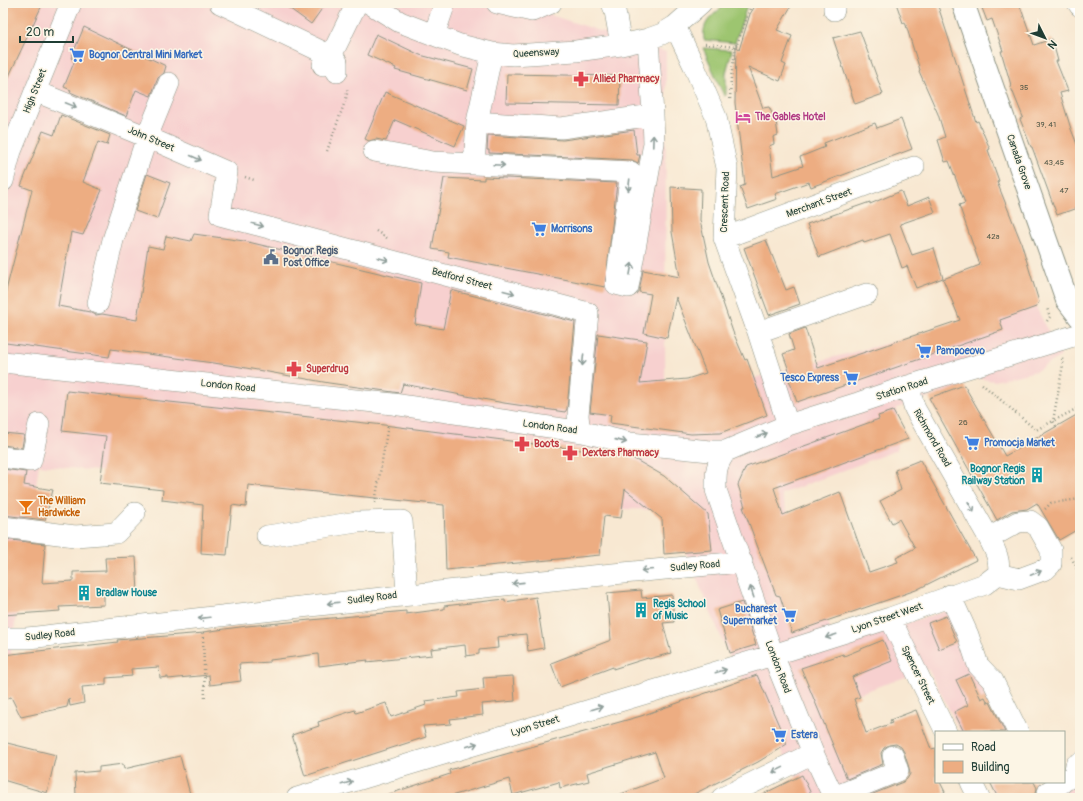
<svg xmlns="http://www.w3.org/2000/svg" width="1083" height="801" font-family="Pangolin,sans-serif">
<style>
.built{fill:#f7d0cf}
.green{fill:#9dc570;stroke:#5e8152}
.building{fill:#edad82}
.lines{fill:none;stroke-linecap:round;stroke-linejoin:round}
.minor-casing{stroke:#8c9283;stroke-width:22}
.major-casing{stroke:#8c9283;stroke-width:24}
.path{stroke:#8c9283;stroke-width:2.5;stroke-dasharray:1 3;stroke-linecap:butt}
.minor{stroke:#fff;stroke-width:21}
.major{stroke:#fff;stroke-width:22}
.oneway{stroke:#8f9e9a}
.labels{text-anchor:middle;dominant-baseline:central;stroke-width:3;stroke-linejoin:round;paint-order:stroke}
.number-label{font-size:8px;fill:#525948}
.street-label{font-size:10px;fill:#1f3d34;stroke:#fcf5e5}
.shop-label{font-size:10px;font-weight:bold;fill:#366cbe;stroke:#fcf5e5;text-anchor:start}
.health-label{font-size:10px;font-weight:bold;fill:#be3a42;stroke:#fcf5e5;text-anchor:start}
.hotel-label{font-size:10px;font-weight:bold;fill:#b23c85;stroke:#fcf5e5;text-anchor:start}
.service-label{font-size:10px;font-weight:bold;fill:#4e5e75;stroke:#fcf5e5;text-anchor:start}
.culture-label{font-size:10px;font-weight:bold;fill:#0d838f;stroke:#fcf5e5;text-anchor:start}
.food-label{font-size:10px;font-weight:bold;fill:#c56008;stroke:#fcf5e5;text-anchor:start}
</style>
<rect width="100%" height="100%" fill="#fcf5e5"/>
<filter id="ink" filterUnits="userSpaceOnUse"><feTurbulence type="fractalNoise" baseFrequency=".025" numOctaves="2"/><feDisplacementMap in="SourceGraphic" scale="8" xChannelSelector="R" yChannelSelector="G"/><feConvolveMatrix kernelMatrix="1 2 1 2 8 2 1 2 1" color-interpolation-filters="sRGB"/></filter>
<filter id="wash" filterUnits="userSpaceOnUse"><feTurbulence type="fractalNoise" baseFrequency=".012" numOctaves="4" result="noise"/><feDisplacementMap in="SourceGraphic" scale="16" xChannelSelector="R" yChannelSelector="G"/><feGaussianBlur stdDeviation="0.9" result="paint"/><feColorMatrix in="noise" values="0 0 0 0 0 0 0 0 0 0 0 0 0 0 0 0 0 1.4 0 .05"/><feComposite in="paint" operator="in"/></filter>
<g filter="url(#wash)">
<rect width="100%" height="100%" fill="#f8e8d2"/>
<!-- built -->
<path class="built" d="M3,3H513L666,52L665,401L1035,305L1061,356L1036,371L994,381L977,378L960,379L963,386L897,408V450L781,494L836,644L950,610L1014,732H961L928,669L849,697L896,798H808L726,649L668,510L444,505L39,465L3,705Z
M1080,767V798H996L988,782H1045Z"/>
<!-- green -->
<path class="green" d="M728,3H748L735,43L704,40C701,21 714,14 728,3Z
M703,48L732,50L726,73V95L724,96Z"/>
<g id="blocks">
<!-- building -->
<path class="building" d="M3,3H43L3,89Z
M282,3H326L311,24Z
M757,3H793L777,30L792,36L782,63L786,65L780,81L748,67L763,108L769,107L776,121L778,135L773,137L774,144L769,146L773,176L803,166L800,157L825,147L824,143L875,123L877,128L901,119L912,149L811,187L809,182L775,194L777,199L748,209L740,187L745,185L735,103L736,44L739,50L750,14Z
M896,3H937L976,122L978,121L990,149L988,150L999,181L997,182L1021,242L1039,302L1036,307L1000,320L1003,330L797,402L788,377L791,376L783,354L794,350L789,334L805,328L818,368L960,320L943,279L980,265L959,205L965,203L949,161L945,162L938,140L945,137L938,114L919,71L920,70L905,22L903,23Z
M980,3H1019L1034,45L1052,39L1058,61H1056L1068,91L1060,93L1071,129L1080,152V207L1057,215L1032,147H1031L1020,119L1023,117L1010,85H1011L1001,51H1003L992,19L987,21Z
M84,27L166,66L164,73L158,78L151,96L136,90L126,116L70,92L71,90L64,87L75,60L71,58Z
M860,31L883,94L855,104L833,38Z
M376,34L420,55L473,69L467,90L395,70L396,68L367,55Z
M507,74L620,76L619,105L506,103Z
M385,92L464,126L455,146L395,120L386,141L376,139L369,141L365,139Z
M61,115L110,135L107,145L98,142L83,182L102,190L83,235L71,232L58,306L90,312L96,315L102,314L137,320L148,246L163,249L166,236L191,241L194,234L244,241L421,283L415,324L443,329L451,290L575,322L567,409L565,412L504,403L403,384L400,393L329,383L235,366L111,349L109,357L6,343L3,339V302L32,190L21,186L43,131L54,135Z
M634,130L637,155H640L638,163L632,160L489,153V150H487L488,135L563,140Z
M147,174L170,183L157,219L135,211Z
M484,177L617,183L605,287L448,257L449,252L432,249L444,178L484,180Z
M671,187L701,189L700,220L709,262L733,332L745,360L747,359L767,415L720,433L691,434L610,423L611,415L590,412L598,334L647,341L640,383L687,379L706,373L676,297L667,338L644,333L651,294L639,292L643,270L680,277L672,232Z
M901,191L907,206L929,197L935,212L900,224L912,255L934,248L943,278L916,288L907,266L902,268L890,234L864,243L863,240L819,257L807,224L870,202V204Z
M766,240L786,290L794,287L800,304L769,315L744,248Z
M964,385L1005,456L1080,413V528L1059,540L1037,503L1027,509L1012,511L997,520L929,398Z
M67,391L384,425L629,456L664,476L708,514L712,550L664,554L662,519L625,489L621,518L604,516L600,555L446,570L444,505L248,485L246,507L232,505L227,555L201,553L203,505L162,500L163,490L100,483L106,436L62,431Z
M893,411L908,439L774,488L783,515L840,492L869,572L898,562L896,558L915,548L899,519L892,523L880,501L901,490L895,470L920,460L976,560L916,590L792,633L780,596L776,595L757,545L743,507H745L738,485L746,467L879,419L878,416Z
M3,433L24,435L22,448L3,445Z
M3,469L26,472L24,485L53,490L45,520L3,515Z
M3,539L45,544L42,583L73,581V572L106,571L105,558L136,557L138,592L104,594V605L59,607L60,611L3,615Z
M641,590L642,598L672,595L674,622L663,623L671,653L649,659L648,658L613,669V667L560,687L551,663L611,640L607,593Z
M536,597L544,648L528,651L526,634L497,637L498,648L479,650V654L466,656L465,645L431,649L432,655L367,662L368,660L319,666L318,654L270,660V662L239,664L241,681L210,685L209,675L168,679V677L160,678L159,667L131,669L132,676L106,678V685L82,687L84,703L70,706L69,699L67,707L21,717L11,697L3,700V655L118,642L117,640L204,633L203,632L247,626L406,611V614L444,609V606L505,599V602Z
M742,602L756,645L730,653L717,610Z
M946,616L957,642L939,649L928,623Z
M883,640L892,661L852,677L860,697L854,699L866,733L892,723L890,720L916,710L931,749L936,748V782H940L945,792L931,798H863L903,782L907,779L910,774L909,768L904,752L901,747L896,744L889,745L884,748L881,753L883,764L847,779L801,668L843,654L844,656Z
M969,674L981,699L985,697L988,703L990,702L1005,732H964L954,712L968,705L956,680Z
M757,675L787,744L758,762L686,798H614L613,797L664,778L655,752L587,773L589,781L560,788L559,782L513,795L509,779L444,798H386V795L450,774L449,770L641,716Z
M513,676L515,701L482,704L483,715L450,719L451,724L423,726L426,737L305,776L292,735L319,726L318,722L355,710L356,713L386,703L391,717L426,705L425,701L459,697L458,692L484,689L483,678Z
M3,742L56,755L47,793L3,780Z
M180,756L191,798H101V794L76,796L75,773L99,771V767L123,764L124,769Z
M802,775L813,798H755Z
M990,782H1034L1037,788L1036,793L1038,798H998Z"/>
</g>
</g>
<g filter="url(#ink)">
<use href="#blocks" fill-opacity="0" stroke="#8c9283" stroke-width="1"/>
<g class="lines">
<!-- minor casing -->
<g class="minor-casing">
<path id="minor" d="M220,3L331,56L337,62V72
M369,3L400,22L460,45L492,53L513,55L576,51L621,45L648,39L662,34L675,26L701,3
M497,3L532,11L551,3
M612,3L615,11L621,45
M1078,3L1080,6
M834,10V3
M675,26L694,66L716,117L727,168L724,238L758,332L788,425
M434,35L445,3
M492,53L477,122L561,128L653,115L648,39
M323,65L331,56L357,3
M35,91L147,137L227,172L220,215L588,313L578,415L579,425L583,432
M477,122L474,164L631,172L616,284L628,287L654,143L653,115
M374,151L433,162L474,164
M3,181L11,151L71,3
M724,238L914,167
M98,303L113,240L147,137L169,83
M758,332L867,294
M3,362L393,404L583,432L630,443L710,451H726L788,425L858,403L908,386L1080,334
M908,386L915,409L989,538C995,550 1001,561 998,574
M726,451C715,466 716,472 716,490L773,655L813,753L834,798
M3,457L31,461L39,424
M3,527L75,536L116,533L135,513
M267,536L357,522L402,521L407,594
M989,538L1018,522L1030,521L1038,527L1051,550V564L1046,569L1019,579L998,574
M950,595L968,635L978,665L993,681L1018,732
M890,618L946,732
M3,638H27C265,611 503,583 742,562
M1064,781L1074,775L1076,765L1080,763
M971,782L979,798
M1048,792L1063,782
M834,797L898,771L893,756
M297,798L773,655L890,618L985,584L998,574
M722,798L813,753"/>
</g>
<!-- major casing -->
<g class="major-casing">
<path id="major" d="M963,3L1067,300L1080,317"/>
</g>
<!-- path -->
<path class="path" d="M705,44L736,47
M730,99L731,77L736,47L752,3
M327,151L346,99L348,87
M245,177L254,180
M376,231L387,238
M1047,321L1050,317L1047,308
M982,384L1036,430L1076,409L1080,403
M1056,426L1053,421L1063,364L1062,358
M375,503L388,425
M1045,509L1051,503L1080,499
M1080,531V532
M1071,557C1079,571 1081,578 1077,593
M203,637L205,698"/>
<!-- minor -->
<use href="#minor" class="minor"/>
<!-- major -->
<use href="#major" class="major"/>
</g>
<!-- one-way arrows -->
<defs><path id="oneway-shaft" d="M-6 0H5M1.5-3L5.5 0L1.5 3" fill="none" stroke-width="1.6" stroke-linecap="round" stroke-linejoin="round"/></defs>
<g class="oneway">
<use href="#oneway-shaft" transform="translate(71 105) rotate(22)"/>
<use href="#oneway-shaft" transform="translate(653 141) rotate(-88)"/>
<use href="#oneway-shaft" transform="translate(196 158) rotate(24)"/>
<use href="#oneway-shaft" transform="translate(499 165) rotate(3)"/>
<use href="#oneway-shaft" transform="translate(629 185) rotate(97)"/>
<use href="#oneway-shaft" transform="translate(258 225) rotate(15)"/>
<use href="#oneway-shaft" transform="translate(383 259) rotate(14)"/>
<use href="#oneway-shaft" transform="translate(631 269) rotate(-80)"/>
<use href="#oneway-shaft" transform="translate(509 292) rotate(15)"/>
<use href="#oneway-shaft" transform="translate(583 360) rotate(96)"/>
<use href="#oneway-shaft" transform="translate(762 435) rotate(-22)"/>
<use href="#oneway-shaft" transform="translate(621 441) rotate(13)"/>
<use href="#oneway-shaft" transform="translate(971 507) rotate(61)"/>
<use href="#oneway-shaft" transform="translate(647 570) rotate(175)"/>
<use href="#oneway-shaft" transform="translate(1036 573) rotate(-22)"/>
<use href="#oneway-shaft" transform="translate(518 583) rotate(174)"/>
<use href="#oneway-shaft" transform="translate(752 592) rotate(-108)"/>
<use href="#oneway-shaft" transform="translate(333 603) rotate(173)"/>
<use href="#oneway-shaft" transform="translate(204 618) rotate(173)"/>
<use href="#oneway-shaft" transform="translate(831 636) rotate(162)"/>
<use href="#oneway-shaft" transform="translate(721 671) rotate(-17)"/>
<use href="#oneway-shaft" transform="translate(597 708) rotate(-17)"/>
<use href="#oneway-shaft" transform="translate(472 745) rotate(-17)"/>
<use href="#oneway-shaft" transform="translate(778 770) rotate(154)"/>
<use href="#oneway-shaft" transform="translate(347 783) rotate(-17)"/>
</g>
</g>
<!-- icons -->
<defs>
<g id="supermarket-bare" transform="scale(1.2)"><path d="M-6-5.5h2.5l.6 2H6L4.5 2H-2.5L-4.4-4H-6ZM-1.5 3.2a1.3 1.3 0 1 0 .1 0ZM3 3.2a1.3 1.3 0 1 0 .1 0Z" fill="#3f7fe0" stroke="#fcf5e5" stroke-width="2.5" paint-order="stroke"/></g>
<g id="pharmacy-bare" transform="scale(1.2)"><path d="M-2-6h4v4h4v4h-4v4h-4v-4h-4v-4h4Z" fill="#e0444e" stroke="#fcf5e5" stroke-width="2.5" paint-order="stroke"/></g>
<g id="hotel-bare" transform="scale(1.2)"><path d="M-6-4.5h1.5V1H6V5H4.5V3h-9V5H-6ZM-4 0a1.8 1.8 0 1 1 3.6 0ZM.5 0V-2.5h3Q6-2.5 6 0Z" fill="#d1479c" stroke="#fcf5e5" stroke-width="2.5" paint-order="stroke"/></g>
<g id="civic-bare" transform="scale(1.2)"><path d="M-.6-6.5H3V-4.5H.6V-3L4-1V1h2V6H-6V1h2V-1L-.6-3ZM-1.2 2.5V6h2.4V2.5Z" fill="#5c6f8a" stroke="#fcf5e5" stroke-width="2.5" paint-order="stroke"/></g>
<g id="building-bare" transform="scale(1.2)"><path d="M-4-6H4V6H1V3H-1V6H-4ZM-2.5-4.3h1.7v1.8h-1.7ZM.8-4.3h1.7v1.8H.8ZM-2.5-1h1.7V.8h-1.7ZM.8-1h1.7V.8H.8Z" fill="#0f9aa8" stroke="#fcf5e5" stroke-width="2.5" paint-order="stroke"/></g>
<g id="bar-bare" transform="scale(1.2)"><path d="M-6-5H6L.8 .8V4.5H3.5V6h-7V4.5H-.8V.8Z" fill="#e8710a" stroke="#fcf5e5" stroke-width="2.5" paint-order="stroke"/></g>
</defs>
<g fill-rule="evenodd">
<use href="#supermarket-bare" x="77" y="55"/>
<use href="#pharmacy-bare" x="581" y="79"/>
<use href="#hotel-bare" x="743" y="117"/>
<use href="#supermarket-bare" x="539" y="229"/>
<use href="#civic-bare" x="271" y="257"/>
<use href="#supermarket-bare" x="924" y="351"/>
<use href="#pharmacy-bare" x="294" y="369"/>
<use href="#supermarket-bare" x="851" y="378"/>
<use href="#supermarket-bare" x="972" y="443"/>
<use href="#pharmacy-bare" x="522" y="444"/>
<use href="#pharmacy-bare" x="570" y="453"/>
<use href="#building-bare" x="1037" y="475"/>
<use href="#bar-bare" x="26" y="507"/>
<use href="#building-bare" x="84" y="593"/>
<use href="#building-bare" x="641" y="610"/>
<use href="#supermarket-bare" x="789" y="615"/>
<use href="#supermarket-bare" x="779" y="735"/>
</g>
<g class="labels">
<!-- number labels -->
<g class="number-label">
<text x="1024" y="87">35</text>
<text x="1046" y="124">39, 41</text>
<text x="1054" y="162">43,45</text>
<text x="1064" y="190">47</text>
<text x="993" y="236">42a</text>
<text x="963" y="422">26</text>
</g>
<!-- street labels -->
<g class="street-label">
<text transform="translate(536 53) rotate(-3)">Queensway</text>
<text transform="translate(35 91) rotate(-68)">High Street</text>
<text transform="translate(151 139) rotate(23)">John Street</text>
<text transform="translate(1019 162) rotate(71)">Canada Grove</text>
<text transform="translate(725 202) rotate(-88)">Crescent Road</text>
<text transform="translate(819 203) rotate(-20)">Merchant Street</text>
<text transform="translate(462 279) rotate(15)">Bedford Street</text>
<text transform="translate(228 386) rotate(6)">London Road</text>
<text transform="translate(902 389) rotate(-18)">Station Road</text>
<text transform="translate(550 427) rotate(8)">London Road</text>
<text transform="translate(932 438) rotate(60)">Richmond Road</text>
<text transform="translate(695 566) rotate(-5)">Sudley Road</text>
<text transform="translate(372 598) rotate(-7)">Sudley Road</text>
<text transform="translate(887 618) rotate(-19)">Lyon Street West</text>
<text transform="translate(50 635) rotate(-6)">Sudley Road</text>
<text transform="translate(778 667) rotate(69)">London Road</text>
<text transform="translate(918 675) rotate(64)">Spencer Street</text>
<text transform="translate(535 726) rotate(-17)">Lyon Street</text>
</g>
<!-- shop labels -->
<g class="shop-label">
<text x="89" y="55">Bognor Central Mini Market</text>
<text x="551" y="229">Morrisons</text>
<text x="936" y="351">Pampoeovo</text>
<text x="839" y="378" text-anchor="end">Tesco Express</text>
<text x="984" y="443">Promocja Market</text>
<text x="777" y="609" text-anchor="end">Bucharest<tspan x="777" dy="12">Supermarket</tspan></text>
<text x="791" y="735">Estera</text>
</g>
<!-- health labels -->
<g class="health-label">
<text x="593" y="79">Allied Pharmacy</text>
<text x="306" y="369">Superdrug</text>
<text x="534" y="444">Boots</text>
<text x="582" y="453">Dexters Pharmacy</text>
</g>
<!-- hotel labels -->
<g class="hotel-label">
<text x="755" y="117">The Gables Hotel</text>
</g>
<!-- service labels -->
<g class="service-label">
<text x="283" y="251">Bognor Regis<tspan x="283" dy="12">Post Office</tspan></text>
</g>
<!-- culture labels -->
<g class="culture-label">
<text x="1025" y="469" text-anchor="end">Bognor Regis<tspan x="1025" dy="12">Railway Station</tspan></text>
<text x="96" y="593">Bradlaw House</text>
<text x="653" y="604">Regis School<tspan x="653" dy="12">of Music</tspan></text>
</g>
<!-- food labels -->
<g class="food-label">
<text x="38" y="501">The William<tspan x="38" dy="12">Hardwicke</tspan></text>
</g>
</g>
<!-- margin -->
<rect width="1083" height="801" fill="none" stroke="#fcf5e5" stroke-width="16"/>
<!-- legend -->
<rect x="935" y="731" width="130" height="52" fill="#fcf5e5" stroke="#a4ab9e"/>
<rect x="943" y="744" width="20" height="6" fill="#ffffff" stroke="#a4ab9e"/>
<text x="971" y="751" font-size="12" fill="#1f3d34">Road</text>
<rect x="943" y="761" width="20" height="12" fill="#edad82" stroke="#a4ab9e"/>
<text x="971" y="771" font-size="12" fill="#1f3d34">Building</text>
<!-- north arrow -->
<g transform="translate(1045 38) rotate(132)" stroke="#fcf5e5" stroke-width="3" paint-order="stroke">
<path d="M0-3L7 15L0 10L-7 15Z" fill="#1f3d34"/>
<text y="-6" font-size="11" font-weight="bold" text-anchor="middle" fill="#1f3d34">N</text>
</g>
<!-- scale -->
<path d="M20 36v6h53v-6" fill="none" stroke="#1f3d34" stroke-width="2"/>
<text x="26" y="36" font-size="12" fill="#1f3d34" stroke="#fcf5e5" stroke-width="3" paint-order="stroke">20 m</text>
</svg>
